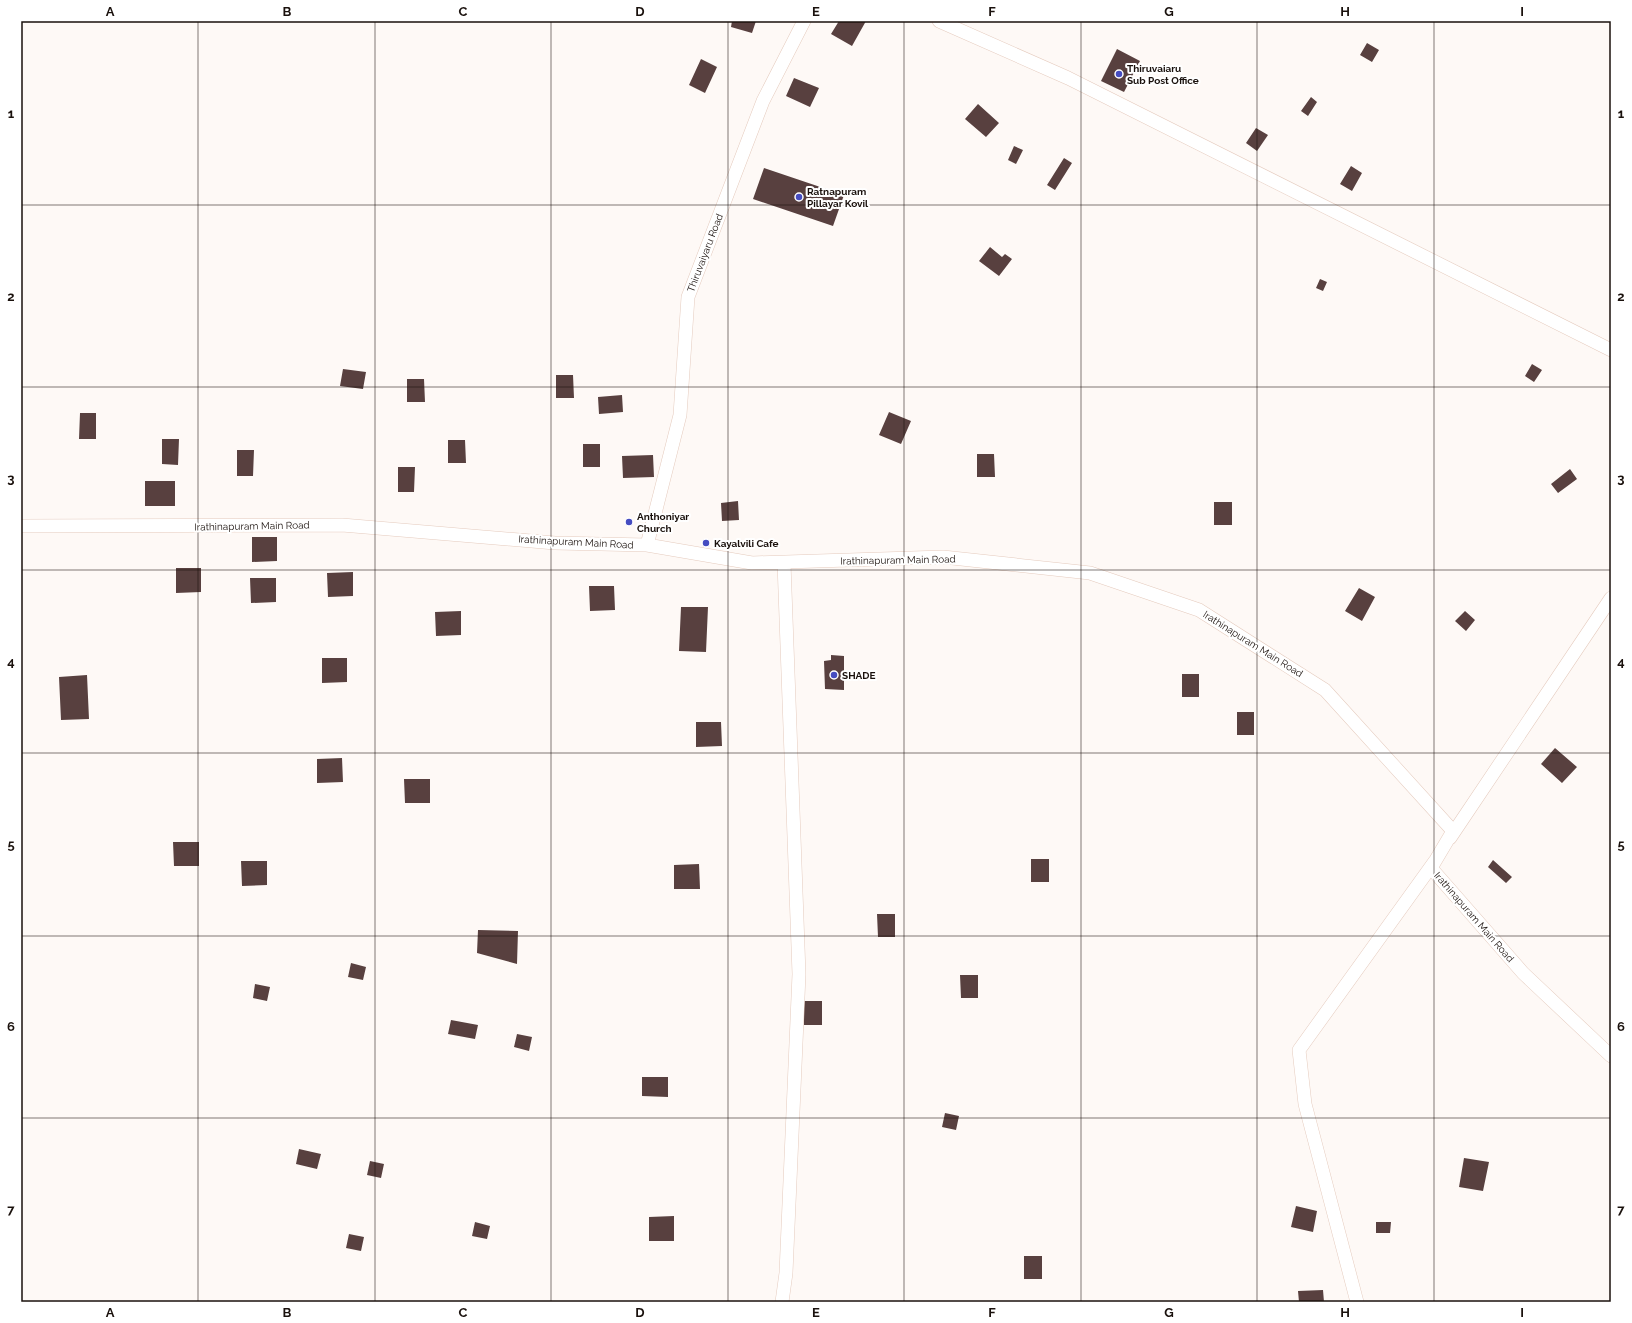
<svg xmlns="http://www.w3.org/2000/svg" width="1632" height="1323" font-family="Raleway,sans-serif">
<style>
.building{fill:#58403f}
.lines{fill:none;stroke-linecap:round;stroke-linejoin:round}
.minor-casing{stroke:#e5cbbe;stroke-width:14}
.minor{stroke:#fff;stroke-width:13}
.grid{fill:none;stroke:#1a110d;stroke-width:1;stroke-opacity:0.55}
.poi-dot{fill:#454cc1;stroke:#fff;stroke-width:1.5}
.labels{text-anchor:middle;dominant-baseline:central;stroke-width:4;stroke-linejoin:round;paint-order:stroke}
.poi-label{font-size:10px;font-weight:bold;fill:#1a110d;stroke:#fff;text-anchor:start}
.street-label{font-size:10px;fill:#1a110d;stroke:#fff}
.neatline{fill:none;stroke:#1a110d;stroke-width:1.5}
.grid-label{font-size:13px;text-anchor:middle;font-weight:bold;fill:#1a110d}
</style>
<rect width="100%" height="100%" fill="#fef9f6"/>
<!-- building -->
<path class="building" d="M732,21H756L752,33L731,27Z
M839,21H866L852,46L831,34Z
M1367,43L1379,50L1372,62L1360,55Z
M1117,49L1140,61L1124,92L1101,81Z
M701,59L717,67L705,93L689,85Z
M794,78L819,88L810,107L786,96Z
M1311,97L1317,102L1308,116L1301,111Z
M978,104L999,123L986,137L965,119Z
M1256,128L1268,135L1257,151L1246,143Z
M1014,146L1023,150L1016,164L1008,160Z
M1064,158L1072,163L1055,190L1047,185Z
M1351,166L1362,173L1352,191L1340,184Z
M764,168L844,195L833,226L753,199Z
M990,247L1002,257L1005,254L1012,259L999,276L979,261Z
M1320,279L1327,282L1323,291L1316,288Z
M1532,364L1542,370L1534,382L1525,376Z
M343,369L366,372L363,389L340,386Z
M556,375H573L574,398H556Z
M407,379H424L425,402H407Z
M622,395L623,412L599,414L598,397Z
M889,412L911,421L901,444L879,435Z
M80,413H96V439H79Z
M162,439H179L178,465L162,464Z
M448,440H465L466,463H448Z
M583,444H600V467H583Z
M237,450H254L253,476H237Z
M977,454H994L995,477H977Z
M653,455L654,477L623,478L622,456Z
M398,467H415L414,492H398Z
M1570,469L1577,479L1558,493L1551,484Z
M145,481H175V506H145Z
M738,501L739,520L722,521L721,503Z
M1214,502H1232V525H1214Z
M252,537H277V561L252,562Z
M176,568H201V592L176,593Z
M353,572V596L328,597L327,573Z
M250,578H276V602L251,603Z
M589,586H614L615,610L590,611Z
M1359,588L1375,597L1362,621L1345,611Z
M681,607H708L706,652L679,651Z
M461,611V635L436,636L435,612Z
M1465,611L1475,620L1466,631L1455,621Z
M831,655L844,656V690L825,689L824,661L831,660Z
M322,658H347V682L322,683Z
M1182,674H1199V697H1182Z
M87,675L89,719L61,720L59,677Z
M1237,712H1254V735H1237Z
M696,722H721L722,746L696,747Z
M1555,748L1577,767L1562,783L1541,764Z
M342,758L343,782L317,783V759Z
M404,779H430V803H405Z
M173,842H199V866H174Z
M1031,859H1049V882H1031Z
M1493,860L1512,877L1506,883L1488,867Z
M241,861H267V885L242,886Z
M699,864L700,889H674V865Z
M877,914H895V937H878Z
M478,930L518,931L517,964L477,953Z
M351,963L366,967L363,980L348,977Z
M960,975H978V998H961Z
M255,984L270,987L267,1001L253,998Z
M804,1001H822V1025H804Z
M451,1020L478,1025L475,1039L448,1034Z
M517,1034L532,1037L529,1051L514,1047Z
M642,1077H668V1097L642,1096Z
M945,1113L959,1116L956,1130L942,1127Z
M299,1149L321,1154L317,1169L296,1164Z
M1464,1158L1489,1162L1483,1191L1459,1187Z
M370,1161L384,1164L381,1178L367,1175Z
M1296,1206L1317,1211L1313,1232L1291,1227Z
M674,1216V1241H649V1217Z
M475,1222L490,1226L487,1239L472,1236Z
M1376,1222H1391L1390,1233H1376Z
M349,1234L364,1237L361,1251L346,1248Z
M1024,1256H1042V1279H1024Z
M1323,1290L1324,1302H1299L1298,1291Z"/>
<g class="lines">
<!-- minor casing -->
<g class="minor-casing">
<path id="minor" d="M939,21L1068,78L1611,350
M21,526L342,525L555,543L647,545L752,563L943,557L1090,573L1199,610L1325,690L1453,831L1431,868L1523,973L1611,1056
M647,545L680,415L688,297L763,101L804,21
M1450,838L1611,598
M782,1302L786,1273L799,974L784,563
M1357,1302L1305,1104L1299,1050L1435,861"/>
</g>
<!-- minor -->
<use href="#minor" class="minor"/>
</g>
<!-- grid -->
<path class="grid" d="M198,21V1302M375,21V1302M551,21V1302M728,21V1302M904,21V1302M1081,21V1302M1257,21V1302M1434,21V1302M21,205H1611M21,387H1611M21,570H1611M21,753H1611M21,936H1611M21,1118H1611"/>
<!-- markers -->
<g class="poi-dot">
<circle cx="1119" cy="74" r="4"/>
<circle cx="799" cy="197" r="4"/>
<circle cx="629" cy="522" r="4"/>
<circle cx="706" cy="543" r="4"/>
<circle cx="834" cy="675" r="4"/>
</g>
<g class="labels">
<!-- poi labels -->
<g class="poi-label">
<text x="1127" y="68">Thiruvaiaru<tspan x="1127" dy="12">Sub Post Office</tspan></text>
<text x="807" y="191">Ratnapuram<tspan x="807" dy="12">Pillayar Kovil</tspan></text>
<text x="637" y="516">Anthoniyar<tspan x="637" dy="12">Church</tspan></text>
<text x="714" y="543">Kayalvili Cafe</text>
<text x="842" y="675">SHADE</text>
</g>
<!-- street labels -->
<g class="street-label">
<text transform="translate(705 253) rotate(-69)">Thiruvaiyaru Road</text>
<text transform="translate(252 526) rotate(-1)">Irathinapuram Main Road</text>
<text transform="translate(576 542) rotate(3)">Irathinapuram Main Road</text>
<text transform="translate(898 560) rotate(-1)">Irathinapuram Main Road</text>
<text transform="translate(1253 644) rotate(32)">Irathinapuram Main Road</text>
<text transform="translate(1474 917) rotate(49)">Irathinapuram Main Road</text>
</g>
</g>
<!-- border -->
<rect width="1632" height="1323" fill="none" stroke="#ffffff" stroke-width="44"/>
<rect x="22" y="22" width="1588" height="1279" class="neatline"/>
<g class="grid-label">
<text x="110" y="16">A</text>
<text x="287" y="16">B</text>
<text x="463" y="16">C</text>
<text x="640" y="16">D</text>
<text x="816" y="16">E</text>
<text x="992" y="16">F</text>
<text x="1169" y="16">G</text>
<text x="1345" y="16">H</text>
<text x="1522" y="16">I</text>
<text x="11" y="118">1</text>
<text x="1621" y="118">1</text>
<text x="11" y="301">2</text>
<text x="1621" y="301">2</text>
<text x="11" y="483">3</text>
<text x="1621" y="483">3</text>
<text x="11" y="666">4</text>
<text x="1621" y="666">4</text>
<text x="11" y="849">5</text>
<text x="1621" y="849">5</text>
<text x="11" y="1031">6</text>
<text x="1621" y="1031">6</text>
<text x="11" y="1214">7</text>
<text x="1621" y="1214">7</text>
<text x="110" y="1317">A</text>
<text x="287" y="1317">B</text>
<text x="463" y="1317">C</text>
<text x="640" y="1317">D</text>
<text x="816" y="1317">E</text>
<text x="992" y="1317">F</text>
<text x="1169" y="1317">G</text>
<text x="1345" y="1317">H</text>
<text x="1522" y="1317">I</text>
</g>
</svg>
